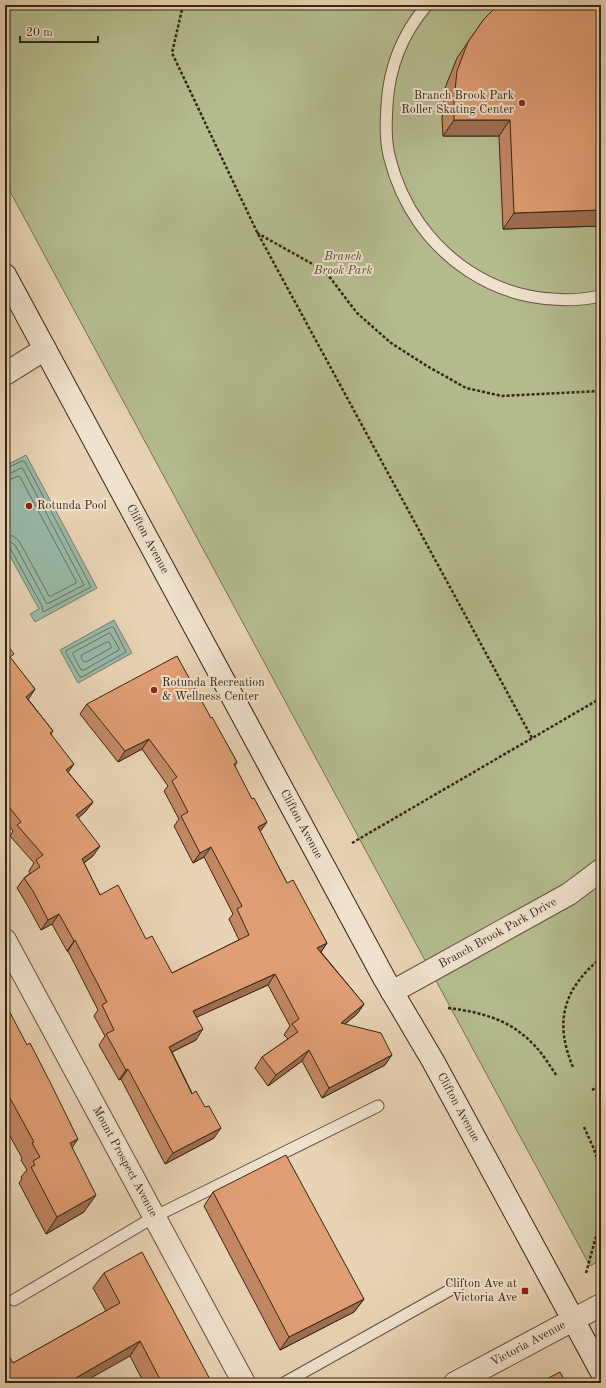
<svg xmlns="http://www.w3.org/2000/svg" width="606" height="1388" font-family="'Old Standard TT',serif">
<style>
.green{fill:#b4bc8e;stroke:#767151}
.water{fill:#98b9a8;stroke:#717e6d}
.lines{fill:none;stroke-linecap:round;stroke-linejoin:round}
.shore{stroke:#68705e;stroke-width:1}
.service-casing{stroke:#63513c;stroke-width:13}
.minor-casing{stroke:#63513c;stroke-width:24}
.tertiary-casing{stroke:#63513c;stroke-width:24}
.secondary-casing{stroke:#372614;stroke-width:24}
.path{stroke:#372614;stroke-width:2.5;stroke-dasharray:3 2;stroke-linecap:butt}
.service{stroke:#f0e2ce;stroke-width:11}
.minor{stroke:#f0e2ce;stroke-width:22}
.tertiary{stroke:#f0e2ce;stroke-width:22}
.secondary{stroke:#f0e2ce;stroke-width:22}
.wall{fill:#c28864;stroke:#372614}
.shaded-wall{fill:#9e6f51;stroke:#372614}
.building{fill:#e19e74;stroke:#372614}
.poi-dot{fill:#8f2418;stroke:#f0e2ce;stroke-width:1.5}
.labels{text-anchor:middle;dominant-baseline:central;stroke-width:4;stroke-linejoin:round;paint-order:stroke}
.poi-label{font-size:12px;fill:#372614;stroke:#f0e2ce;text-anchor:end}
.park-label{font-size:12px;font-style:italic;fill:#564c32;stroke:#f0e2ce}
.street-label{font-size:12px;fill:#372614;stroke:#f0e2ce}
</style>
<rect width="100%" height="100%" fill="#e8d3b4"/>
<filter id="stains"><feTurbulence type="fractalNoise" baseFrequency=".005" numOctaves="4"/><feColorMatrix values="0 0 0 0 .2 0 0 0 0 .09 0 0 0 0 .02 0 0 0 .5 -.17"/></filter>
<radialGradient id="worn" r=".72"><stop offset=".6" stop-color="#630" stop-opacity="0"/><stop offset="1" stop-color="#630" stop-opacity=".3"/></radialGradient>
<!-- green -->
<path class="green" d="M5,5H601V1260L590,1266L5,182Z"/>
<!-- water -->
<path class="water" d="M26,455L97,588L35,622L30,614L39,609L5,547V466Z
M114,620L132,653L78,683L60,650Z"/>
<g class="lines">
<!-- shore -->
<path class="shore" d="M5,469L22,461L25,462L91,587L43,612L42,606L10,548L5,546
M5,474H9L21,468L23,469L84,585L47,604L15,545L10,542L5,541
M5,480L11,479L18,476L20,477L76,581V583L51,596H49L19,541L13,536L5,535
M112,627L114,628L126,652L82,677H80L66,653V651Z
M110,633L119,648V650L84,670H81L73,655V653Z
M107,642H109L111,646V648L86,662L83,661L81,657L82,655Z"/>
<!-- service casing -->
<g class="service-casing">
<path id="service" d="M427,5C403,33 389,68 387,105C386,122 385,141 390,159C414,254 504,316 601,296
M14,1300L154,1217L378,1106
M284,1383L459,1285"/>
</g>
<!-- minor casing -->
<g class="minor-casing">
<g id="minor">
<path id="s1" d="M5,940L244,1383"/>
<path id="s2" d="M392,992L569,894L601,870"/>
<path id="s3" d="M455,1383L601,1305"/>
</g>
</g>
<!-- tertiary casing -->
<g class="tertiary-casing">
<path id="tertiary" d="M5,374L45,349"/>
</g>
<!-- secondary casing -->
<g class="secondary-casing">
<g id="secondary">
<path id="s4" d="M5,275L384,978L433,1061L601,1371"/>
</g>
</g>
<!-- path -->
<path class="path" d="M183,5L172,53L257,232L532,738
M257,233L325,271L357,313L391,343L427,366L466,388L502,396L601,391
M352,843L601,698
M448,1008C480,1012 509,1019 532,1043C542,1052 549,1065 557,1076
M573,1067C554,1022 563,989 601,958
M592,1090L601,1085
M584,1127L594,1149L601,1171
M586,1273L601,1218"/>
<!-- service -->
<use href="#service" class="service"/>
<!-- minor -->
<use href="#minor" class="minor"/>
<!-- tertiary -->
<use href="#tertiary" class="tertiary"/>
<!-- secondary -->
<use href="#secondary" class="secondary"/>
</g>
<!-- wall -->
<path class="wall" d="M484,19L601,226L503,229L499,136H443L442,118L445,88L457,58Z
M5,642L11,659L35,689L28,699L53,731L51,734L68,772L93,802L85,812L78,818L93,856L84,863L100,895L146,939L172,973L239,940L229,919L233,914L204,857L193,863L174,826L179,819L164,791L168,786L142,749L118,762L80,714L87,704L211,718L237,762L235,766L260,832L287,883L327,943L321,952L364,1004L357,1014L345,1024L385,1065L322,1098L302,1061L268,1086L255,1068L262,1057L288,1039L284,1035L290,1026L268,985L196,1017V1040L172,1052L214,1138L165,1164L121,1079L119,1080L99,1045L105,1036L94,1016L98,1010L68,951H67L52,924L41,930L25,901L17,888L24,878L30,873L29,871L34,863L10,836L13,831L5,821Z
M5,1003L72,1147L84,1212L46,1234L19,1183L22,1179L21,1177L27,1170L21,1160L22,1158L5,1127Z
M213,1192L364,1299L354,1312L280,1350L204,1206Z
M104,1273L212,1383H144L130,1356L13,1363L106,1311L93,1288Z"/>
<!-- shaded-wall -->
<path class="shaded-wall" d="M454,120H510L499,136H443Z
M601,210V226L503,229L514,213Z
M35,689L28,700L26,697Z
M149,739L142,749L118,762L125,751Z
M74,764L67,774L66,770Z
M93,802L85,812L69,826L76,815Z
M267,822L260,832L258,827Z
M100,846L93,856L75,869L82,859Z
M211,847L204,857L193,863L200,853Z
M59,914L52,924L41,930L48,920Z
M75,940L68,951H67L74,941Z
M327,943L320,953L317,948Z
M275,974L268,985L186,1022L193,1011Z
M364,1004L357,1014L334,1033L341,1023Z
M203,1029L196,1040L162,1057L169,1047Z
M309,1050L302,1061L268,1086L276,1075Z
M392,1055L385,1065L322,1098L329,1088Z
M128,1069L121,1079L119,1080L126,1070Z
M221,1128L214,1138L165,1164L173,1153Z
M78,1139L67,1155L70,1143Z
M96,1195L84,1212L46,1234L57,1217Z
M364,1299L354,1312L280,1350L289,1337Z
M140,1341L130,1356L82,1383H67Z"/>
<!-- building -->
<path class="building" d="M498,5H601V210L514,213L510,120H454V101L457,71L468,42L484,19Z
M5,642L14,654L10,657L35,689L26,697L53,731L50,733L74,764L66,770L93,802L76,815L100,846L82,859L100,895L118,885L146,939L152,936L172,973L249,935L237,909L242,906L211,847L200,853L181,816L188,812L172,781L177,777L149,739L125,751L87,704L177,656L211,718L212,717L237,762L234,764L252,799L254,798L267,822L258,827L287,883L293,880L327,943L317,948L364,1004L341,1023L381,1033L392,1055L329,1088L309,1050L276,1075L262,1057L298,1032L292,1024L299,1019L275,974L193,1011L203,1029L169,1047L192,1094L196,1091L205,1107L209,1106L221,1128L173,1153L128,1069L126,1070L106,1034L114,1030L102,1005L107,1002L75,940L74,941L59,914L48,920L33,891L24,878L40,867L36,860L43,855L17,825L21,822L5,802L9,798L5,793Z
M5,1003L27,1045L30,1043L51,1084L78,1139L70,1143L96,1195L57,1217L31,1167L35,1165L33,1161L40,1157L32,1143L34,1142L5,1089Z
M286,1155L364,1299L289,1337L213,1192Z
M142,1252L212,1383H162L140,1341L67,1383H5V1348L13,1363L120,1303L104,1273Z
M560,1372L566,1383H539Z"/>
<!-- markers -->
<g class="poi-dot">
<circle cx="522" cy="103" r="4"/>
<circle cx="29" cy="506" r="4"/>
<circle cx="154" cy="690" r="4"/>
<rect x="521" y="1287" width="8" height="8" rx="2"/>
</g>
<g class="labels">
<!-- poi labels -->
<g class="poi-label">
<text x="514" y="96">Branch Brook Park<tspan x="514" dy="14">Roller Skating Center</tspan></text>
<text x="37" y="506" text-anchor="start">Rotunda Pool</text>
<text x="162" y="683" text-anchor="start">Rotunda Recreation<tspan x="162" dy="14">&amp; Wellness Center</tspan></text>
<text x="517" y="1284">Clifton Ave at<tspan x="517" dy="14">Victoria Ave</tspan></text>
</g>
<!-- park labels -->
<g class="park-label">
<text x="343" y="257">Branch<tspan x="343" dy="14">Brook Park</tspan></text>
</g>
<!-- street labels -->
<g class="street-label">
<text stroke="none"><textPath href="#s4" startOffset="300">Clifton Avenue</textPath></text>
<text stroke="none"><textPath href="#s4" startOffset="624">Clifton Avenue</textPath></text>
<text stroke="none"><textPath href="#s2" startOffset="121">Branch Brook Park Drive</textPath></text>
<text stroke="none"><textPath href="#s4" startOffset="948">Clifton Avenue</textPath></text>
<text stroke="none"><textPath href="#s1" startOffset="252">Mount Prospect Avenue</textPath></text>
<text stroke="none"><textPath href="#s3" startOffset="83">Victoria Avenue</textPath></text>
</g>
</g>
<!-- margin -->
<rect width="606" height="1388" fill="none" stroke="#e8d3b4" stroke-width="20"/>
<rect x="6" y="6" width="594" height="1376" fill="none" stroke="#372614" stroke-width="2"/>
<rect x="10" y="10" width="586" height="1368" fill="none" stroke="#372614"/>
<!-- scale -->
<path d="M20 36v6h78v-6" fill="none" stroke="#372614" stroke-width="2"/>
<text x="26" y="36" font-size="12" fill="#372614" stroke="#f0e2ce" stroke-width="3" paint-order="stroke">20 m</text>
<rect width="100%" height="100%" filter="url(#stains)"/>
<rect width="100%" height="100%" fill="url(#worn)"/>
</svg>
